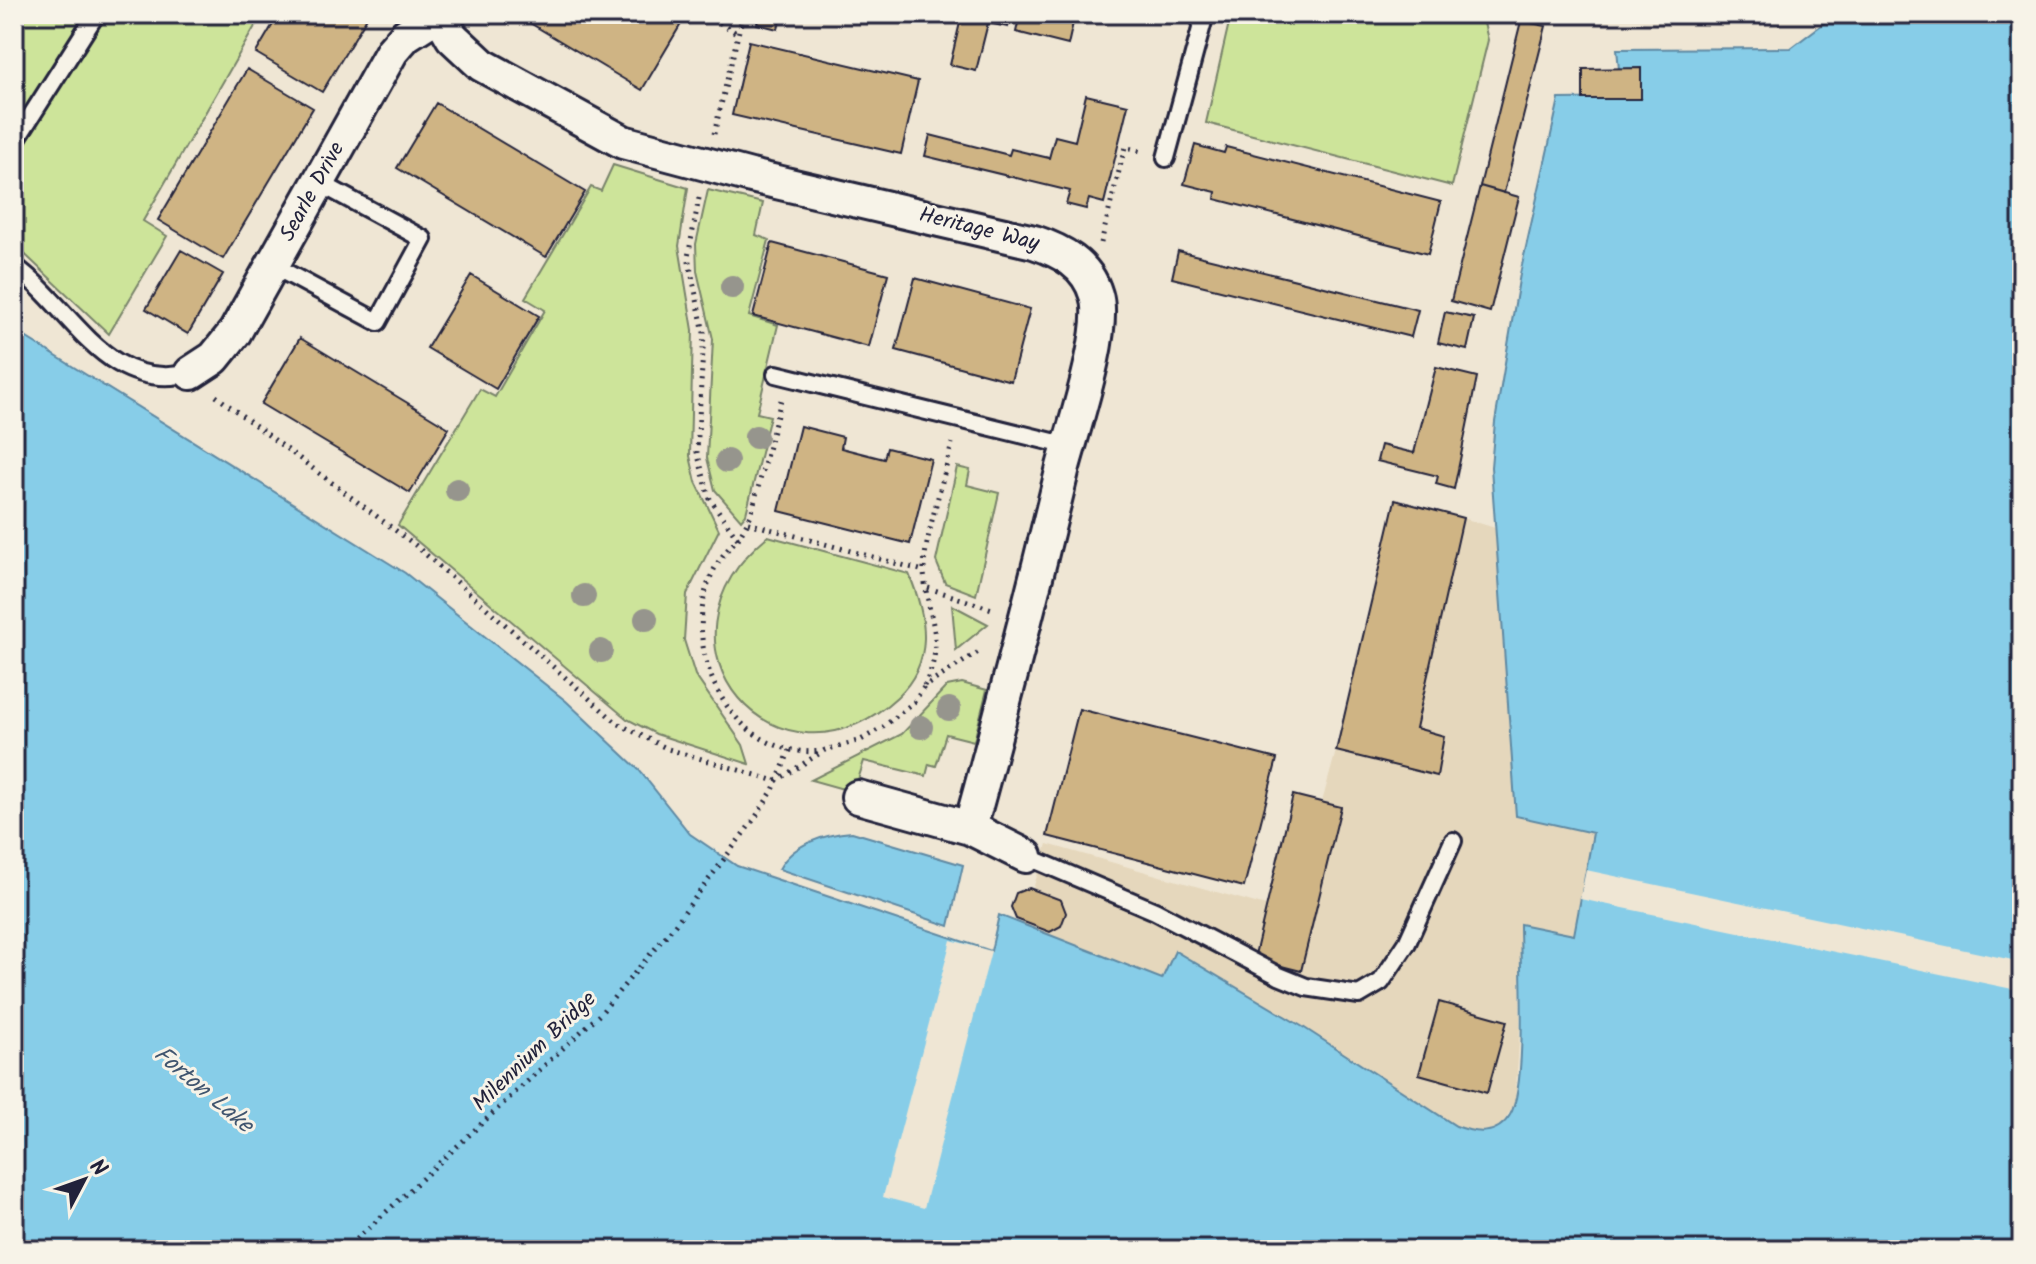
<svg xmlns="http://www.w3.org/2000/svg" width="2036" height="1264" font-family="Kalam,sans-serif">
<style>
.built{fill:#e5d7bc}
.green{fill:#cde49a;stroke:#78836a;stroke-width:2}
.water{fill:#87cde8;stroke:#5f89a3;stroke-width:2}
.pier{fill:#efe6d4}
.building{fill:#cfb484;stroke:#22223b;stroke-width:2}
.lines{fill:none;stroke-linecap:round;stroke-linejoin:round}
.service-casing{stroke:#22223b;stroke-width:22}
.minor-casing{stroke:#22223b;stroke-width:38}
.path{stroke:#22223b;stroke-width:5;stroke-dasharray:2 6;stroke-linecap:butt}
.service{stroke:#f7f3e8;stroke-width:16}
.minor{stroke:#f7f3e8;stroke-width:32}
.tree{fill:#96958d}
.labels{text-anchor:middle;dominant-baseline:central;stroke-width:6;stroke-linejoin:round;paint-order:stroke}
.street-label{font-size:22px;fill:#22223b;stroke:#f7f3e8}
.water-label{font-size:24px;font-style:italic;fill:#40556f;stroke:#f7f3e8}
</style>
<rect width="100%" height="100%" fill="#efe6d4"/>
<filter id="ink" filterUnits="userSpaceOnUse"><feTurbulence type="fractalNoise" baseFrequency=".0125" numOctaves="2"/><feDisplacementMap in="SourceGraphic" scale="16" xChannelSelector="R" yChannelSelector="G"/><feConvolveMatrix kernelMatrix="1 2 1 2 8 2 1 2 1" color-interpolation-filters="sRGB"/></filter>
<g filter="url(#ink)">
<!-- built -->
<path class="built" d="M1463,518L1495,528L1516,816L1593,832L1574,936L1520,925V1028L1515,1103L1501,1126L1480,1133L1456,1126L1174,952L1163,979L1022,924L1047,844L1266,906L1322,802L1336,751Z"/>
<!-- green -->
<path class="green" d="M14,14H262L143,221L167,236L109,334L14,244Z
M1231,14H1478L1484,23L1488,40L1452,186L1206,123Z
M613,165L688,188L679,246L693,330L690,456L696,482L719,530L687,594L684,640L695,675L743,745L749,764L656,734L627,719L398,525L480,389L495,397L545,310L525,298L591,187L601,191Z
M708,190L763,203L756,235L769,240L749,316L778,325L757,413L770,416L746,514L741,520L715,490L707,458L713,339L697,271L696,244Z
M957,467L970,470L967,485L999,493L976,595L945,583L936,561Z
M768,536L909,574C927,617 935,662 897,697C779,806 635,645 768,536Z
M952,605L988,624L956,650Z
M962,683L987,690L974,741L946,734L936,766L929,764L926,776L864,761L854,792L811,780L902,734L947,686Z"/>
<!-- water -->
<path class="water" d="M1836,14H2022V1250H14V330L405,573L566,701L639,770L690,834L737,866L991,951L999,915L1162,979L1175,951L1303,1027L1456,1126C1477,1134 1497,1136 1510,1115C1528,1085 1520,964 1520,924L1574,935L1593,833L1516,816L1491,467L1495,422L1520,274L1559,99L1641,98L1619,69L1617,49L1791,48Z
M852,832L963,865L949,926L779,869C792,844 825,834 852,832Z"/>
<!-- pier -->
<path class="pier" d="M1586,870L2022,962V991L1580,899Z
M951,940L991,951L924,1208L883,1197Z"/>
<!-- building -->
<path class="building" d="M279,14H369L322,92L256,53Z
M515,14H664L681,24L642,90Z
M759,14H782L778,29L757,24Z
M962,14H1012L1008,27L988,23L976,71L950,65Z
M1020,14H1075L1068,45L1016,32Z
M1521,21L1546,26L1504,193L1480,186Z
M749,41L918,81L901,154L732,115Z
M1641,68V99H1583V69Z
M247,69L313,108L223,259L158,220Z
M1086,95L1128,105L1104,203L1089,199L1086,209L1066,204L1070,191L925,156L930,135L1009,155L1011,149L1049,158L1055,136L1075,141Z
M436,103L585,192L546,257L397,168Z
M1195,145L1224,153L1226,147L1441,202L1428,254L1215,199L1216,192L1184,184Z
M1480,186L1519,197L1490,312L1451,301Z
M772,243L888,274L869,347L753,316Z
M181,250L223,274L188,334L146,309Z
M1178,251L1418,310L1411,337L1172,278Z
M471,275L539,316L496,389L427,348Z
M915,278L1030,309L1011,381L896,350Z
M1445,312L1474,318L1467,350L1438,343Z
M300,338L449,428L410,493L261,404Z
M1436,367L1477,377L1454,489L1436,484L1438,476L1377,461L1381,445L1414,453Z
M800,426L843,437L841,448L884,459L887,448L931,459L910,544L779,511Z
M1395,500L1463,518L1416,728L1444,736L1437,776L1336,751Z
M1079,709L1277,759L1244,887L1047,836Z
M1293,795L1341,807L1301,971L1254,959Z
M1029,888L1061,900L1066,913L1061,926L1050,932L1016,919L1011,907L1016,893Z
M1439,1002L1507,1021L1487,1093L1419,1074Z"/>
<g class="lines">
<!-- service casing -->
<g class="service-casing">
<path id="service" d="M14,143L96,14
M1166,158L1205,14
M272,265L378,322L423,239L318,182
M14,266C73,308 105,394 191,373
M776,374L1069,446
M1026,856L1155,911L1279,976L1306,987L1359,995L1381,982L1407,943L1453,841"/>
</g>
<!-- minor casing -->
<g class="minor-casing">
<path id="minor" d="M439,14L452,37L482,65L623,142L751,176L1034,242C1061,251 1087,264 1096,295C1107,330 1073,429 1063,467C1034,588 1003,708 970,828
M191,373L214,358L235,332L392,51L406,35L439,14
M858,797L970,828L1026,856"/>
</g>
<!-- path -->
<path class="path" d="M706,14L738,34
M714,134L743,14
M699,198L688,257L704,333L697,452L710,499L738,539C660,607 715,763 822,751
M1101,243L1125,147L1140,151
M216,396L415,545L617,723L668,749L776,781L825,750L861,740L883,727L914,702L924,687L980,651
M748,523L924,571
M738,539L751,515L781,400
M928,588L995,610
M924,686C948,639 926,618 924,571C923,543 945,475 952,443
M345,1250L600,1014L670,931L755,818L773,790L790,750"/>
<!-- service -->
<use href="#service" class="service"/>
<!-- minor -->
<use href="#minor" class="minor"/>
</g>
<!-- trees -->
<g class="tree">
<circle cx="732" cy="287" r="12"/>
<circle cx="756" cy="437" r="12"/>
<circle cx="727" cy="461" r="12"/>
<circle cx="457" cy="490" r="12"/>
<circle cx="584" cy="596" r="12"/>
<circle cx="646" cy="619" r="12"/>
<circle cx="601" cy="651" r="12"/>
<circle cx="949" cy="709" r="12"/>
<circle cx="921" cy="727" r="12"/>
</g>
</g>
<g class="labels">
<!-- street labels -->
<g class="street-label">
<text transform="translate(313 192) rotate(-61)">Searle Drive</text>
<text transform="translate(979 230) rotate(14)">Heritage Way</text>
<text transform="translate(535 1052) rotate(-44)">Milennium Bridge</text>
</g>
<!-- water labels -->
<g class="water-label">
<text transform="translate(203 1090) rotate(40)">Forton Lake</text>
</g>
</g>
<!-- margin -->
<rect width="2036" height="1264" fill="none" stroke="#f7f3e8" stroke-width="48"/>
<rect x="24" y="24" width="1988" height="1216" fill="none" stroke="#22223b" stroke-width="3" filter="url(#ink)"/>
<!-- north arrow -->
<g transform="translate(84 1180) rotate(49)" stroke="#f7f3e8" stroke-width="6" paint-order="stroke">
<path d="M0-6L14 30L0 20L-14 30Z" fill="#22223b"/>
<text y="-12" font-size="22" font-weight="bold" text-anchor="middle" fill="#22223b">N</text>
</g>
</svg>
